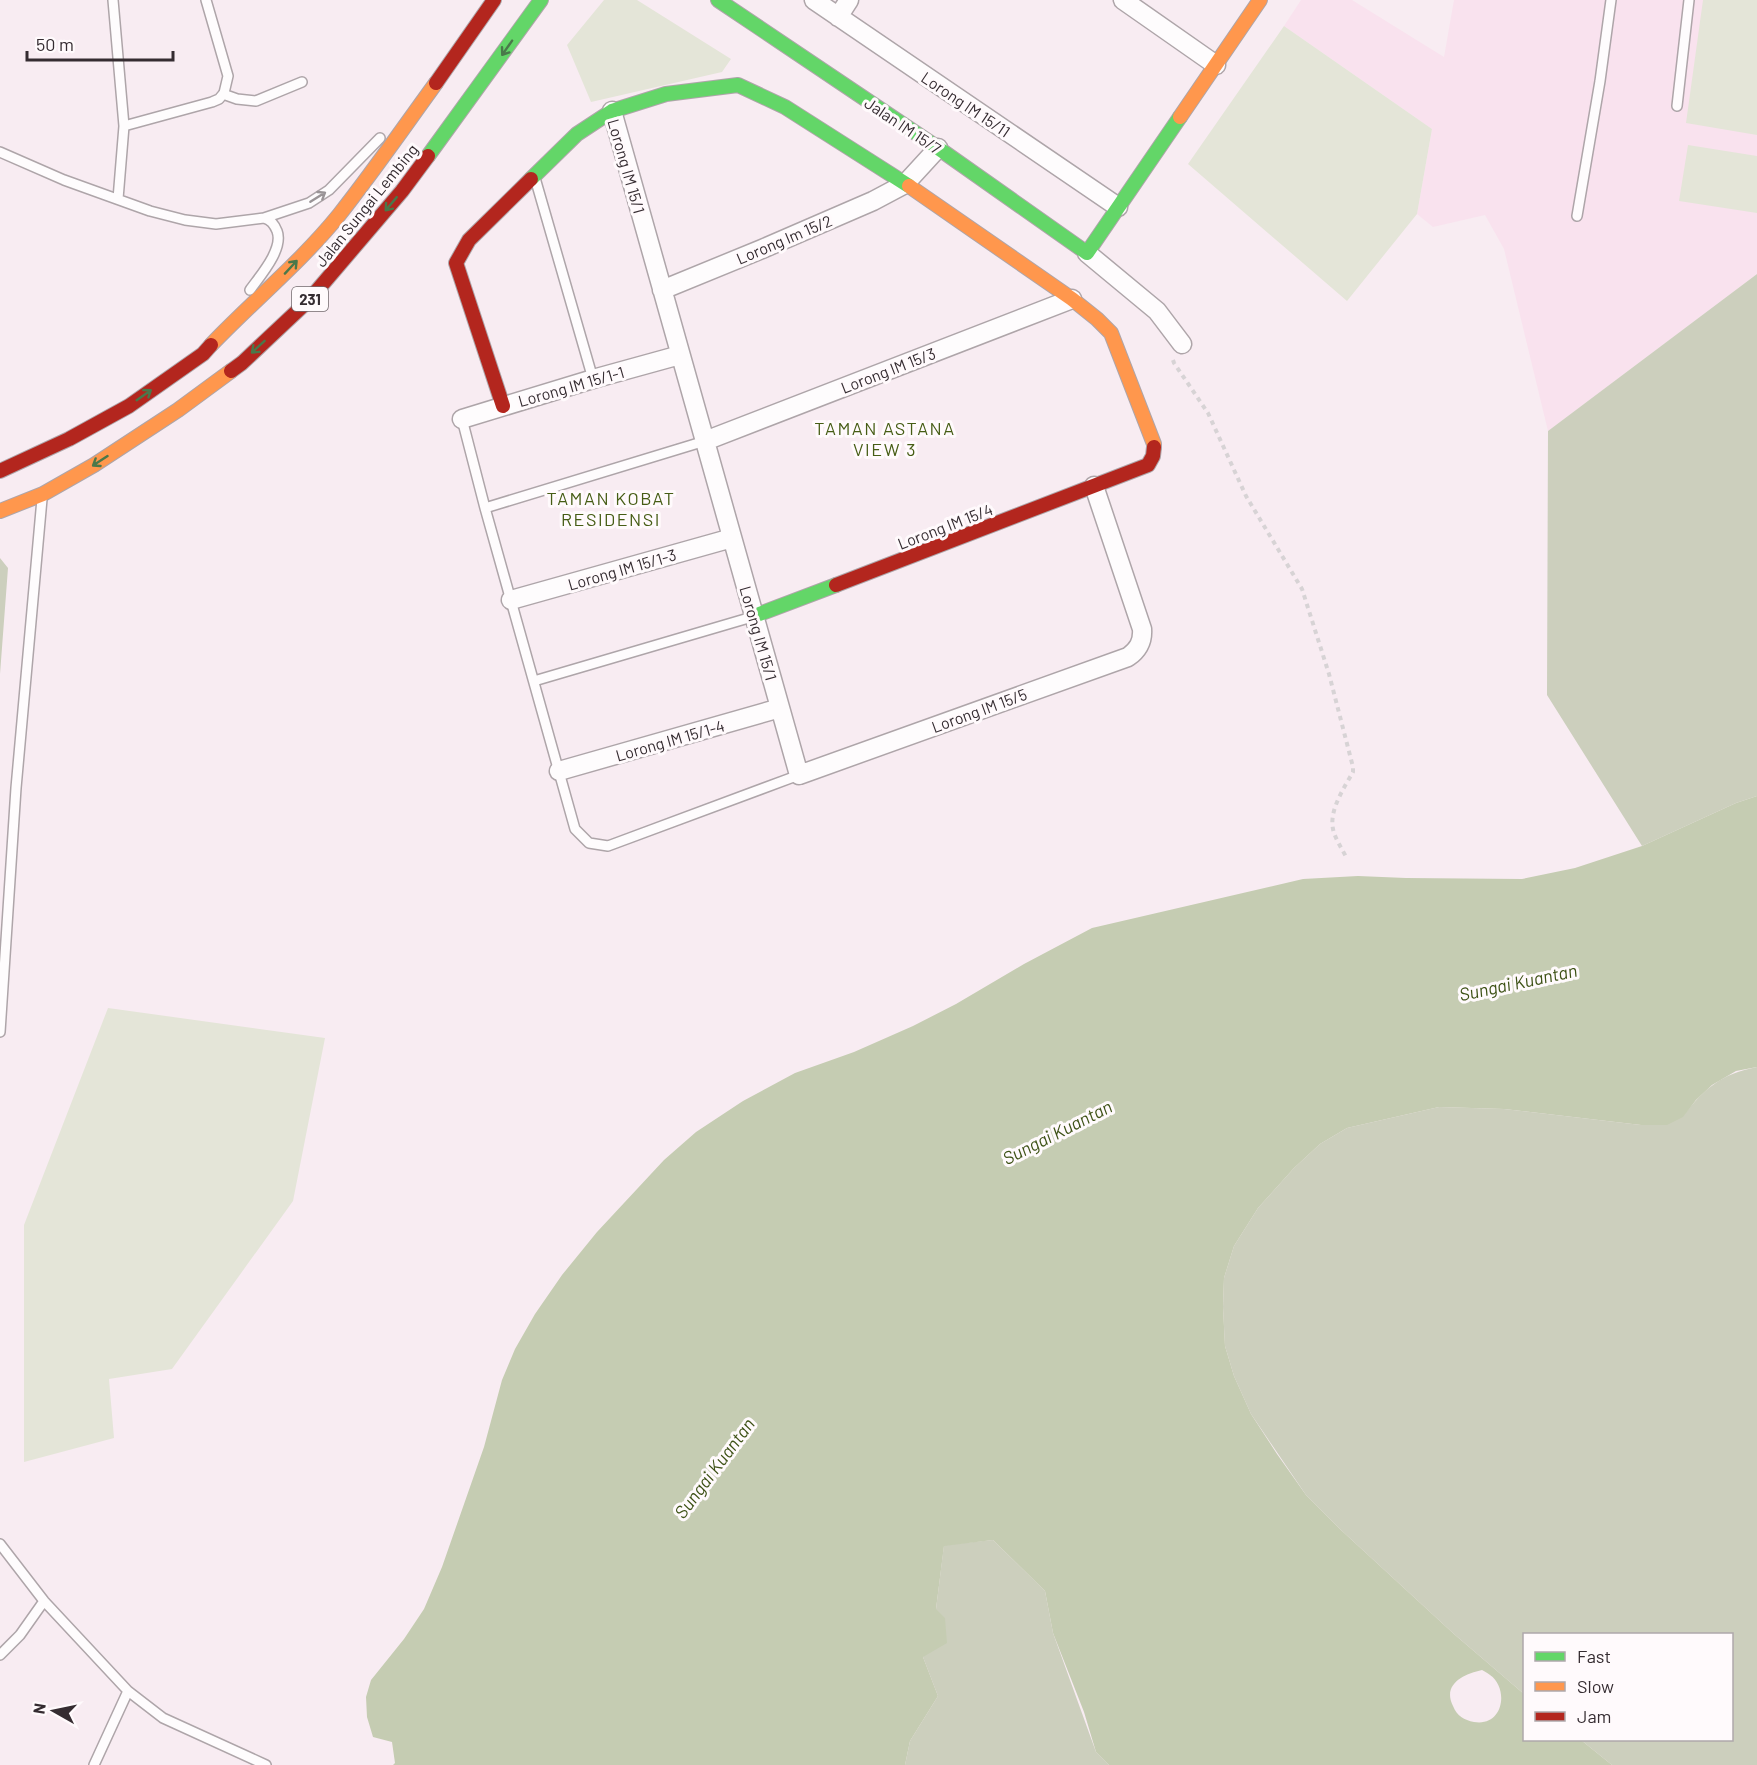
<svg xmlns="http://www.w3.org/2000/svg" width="1757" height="1765" font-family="Barlow,sans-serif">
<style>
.built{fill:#f9e2ee}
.green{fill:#e4e5d8}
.forest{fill:#cccfbd}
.water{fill:#c5ccb2;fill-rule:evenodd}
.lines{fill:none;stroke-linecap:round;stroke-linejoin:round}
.lane-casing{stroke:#aea5a9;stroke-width:12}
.street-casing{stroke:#aea5a9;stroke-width:21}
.fast-casing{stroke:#aea5a9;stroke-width:16}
.slow-casing{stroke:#aea5a9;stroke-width:16}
.jam-casing{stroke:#aea5a9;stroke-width:16}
.path{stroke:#d7d3d5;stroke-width:4;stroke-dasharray:4.5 4.5;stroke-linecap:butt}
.lane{stroke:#fefcfd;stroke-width:9}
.street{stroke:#fefcfd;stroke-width:18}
.fast{stroke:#63d668;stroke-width:14}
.slow{stroke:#ff974d;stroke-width:14}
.jam{stroke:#b3261e;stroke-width:14}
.oneway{stroke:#4a784a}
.oneway2{stroke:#9a9497}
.labels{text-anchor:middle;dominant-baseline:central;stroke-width:6;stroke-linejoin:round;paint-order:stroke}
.shield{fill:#fffafc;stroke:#726a6e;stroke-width:1.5}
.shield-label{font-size:15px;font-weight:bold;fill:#352c31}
.street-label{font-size:16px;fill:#352c31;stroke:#fffafc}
.neighbourhood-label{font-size:18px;letter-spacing:1.5px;fill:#465d15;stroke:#fffafc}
.water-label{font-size:18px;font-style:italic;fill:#3d5115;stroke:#fffafc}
</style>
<rect width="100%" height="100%" fill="#f8ecf2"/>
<!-- built -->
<path class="built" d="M1301,0H1352L1444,57L1454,0H1757V274L1548,431L1504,249L1485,215L1433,227L1417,214L1432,129L1284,26Z"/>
<!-- green -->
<path class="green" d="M604,0H637L731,59L722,72L591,102L567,45Z
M1703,0H1757V135L1686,123Z
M1284,26L1432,129L1417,214L1347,301L1188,164Z
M1688,145L1757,156V213L1679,201Z
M108,1008L325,1038L293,1201L172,1369L109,1379L114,1438L24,1462V1225Z"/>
<!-- forest -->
<path class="forest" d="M1757,274V796L1736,803L1642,846L1547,695L1548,431Z
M0,558L8,568L0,674Z
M1757,1067V1765H1612L1581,1740H1732V1634H1524V1694L1454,1634L1341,1530L1306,1495L1251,1414L1234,1376L1225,1346L1223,1307L1224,1278L1234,1246L1258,1208L1294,1168L1320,1144L1347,1128L1439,1107L1504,1109L1641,1125L1683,1116C1705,1088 1721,1074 1757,1067Z
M993,1540L1045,1591L1053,1633L1096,1752L1109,1765H905L910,1741L938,1696L923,1657L936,1609L944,1545Z"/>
<!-- water -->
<path class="water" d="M1757,796V1067L1736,1071L1712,1085L1696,1100L1683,1117L1667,1125H1641L1504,1109L1439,1107L1347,1128L1320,1144L1294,1168L1258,1208L1234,1246L1224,1278L1223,1307L1225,1346L1234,1376L1251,1414L1277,1454L1306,1495L1341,1530L1454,1634L1524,1694V1740H1581L1612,1765H1109L1096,1752L1084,1712L1053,1633L1045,1591L993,1540L944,1546L936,1609L945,1618L947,1643L923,1657L938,1696L910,1741L905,1765H393L395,1763L392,1742L373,1737L367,1717L366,1697L371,1680L404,1639L424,1609L442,1567L484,1447L502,1380L515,1349L535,1314L562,1275L597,1232L664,1160L696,1132L743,1101L795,1073L854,1052L913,1026L956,1004L1024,964L1092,928L1303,879L1358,876L1406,878L1522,879L1575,868L1642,846L1736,803ZM1482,1670C1485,1672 1488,1673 1490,1675C1509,1688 1504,1727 1474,1722C1464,1720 1457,1716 1453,1706C1442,1684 1464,1674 1482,1670Z"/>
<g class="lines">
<!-- lane casing -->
<g class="lane-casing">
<path id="lane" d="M113,0L124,126L118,199
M223,94L237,99L256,101L302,82
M1677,106L1689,0
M124,126L212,102L219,99L224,93L228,76L206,0
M0,152L64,180L150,211L185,220L216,224L264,218L309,203L329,190L380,138
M535,178L593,379
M1577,216L1600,81L1611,0
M250,290C260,276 284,249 277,231C274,224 271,220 264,218
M462,419L485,508L575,829L589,843L608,846L799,775
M485,508L705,441
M534,681L752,617
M0,1032L16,788L42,499
M0,1544L44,1601L128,1691L163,1718L266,1765
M0,1655L20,1635L44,1601
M94,1765L128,1691"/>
</g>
<!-- street casing -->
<g class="street-casing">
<path id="street" d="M814,0L1118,207
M1123,0L1216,65
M838,17L849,0
M612,111L799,775L1128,657C1138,650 1143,642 1142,629L1094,486
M1087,253L1157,311L1182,344
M662,290L762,249L873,201L905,184L938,148
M462,419L593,379L680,355
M705,441L1072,299
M511,600L732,538
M559,771L780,708"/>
</g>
<!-- fast casing -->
<g class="fast-casing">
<path id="fast" d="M718,0L938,148L1087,253L1180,117
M428,156L541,0
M531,179L577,134L612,111L666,94L738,85L785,107L909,186
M754,616L836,585"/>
</g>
<!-- slow casing -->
<g class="slow-casing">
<path id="slow" d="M1180,117L1260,0
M909,186L1072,299L1097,319L1111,333L1154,444V447
M211,345C253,301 301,262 339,215C373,172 404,127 436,83
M0,511L43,494L94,465L178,410L231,371"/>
</g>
<!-- jam casing -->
<g class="jam-casing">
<path id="jam" d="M436,83L494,0
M231,371L242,363L309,300L402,191L428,156
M503,406L456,263L469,240L531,179
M0,471L69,439L129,406L203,354L211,345
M836,585L1148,465L1153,456L1154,447"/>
</g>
<!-- path -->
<path class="path" d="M1173,360L1174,363L1208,413L1246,496L1302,589L1329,674L1353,767V772C1344,788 1329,810 1333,829C1335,839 1343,850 1347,859"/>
<!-- lane -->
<use href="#lane" class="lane"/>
<!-- street -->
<use href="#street" class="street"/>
<!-- fast -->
<use href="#fast" class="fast"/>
<!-- slow -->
<use href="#slow" class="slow"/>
<!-- jam -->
<use href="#jam" class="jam"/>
</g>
<!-- one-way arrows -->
<defs><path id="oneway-shaft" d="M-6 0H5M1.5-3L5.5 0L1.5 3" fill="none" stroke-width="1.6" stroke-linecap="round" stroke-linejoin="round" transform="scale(1.5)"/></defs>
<g class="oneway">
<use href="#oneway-shaft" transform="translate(507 48) rotate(125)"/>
<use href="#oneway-shaft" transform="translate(391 204) rotate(130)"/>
<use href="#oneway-shaft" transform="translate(291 267) rotate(-47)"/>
<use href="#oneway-shaft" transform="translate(258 347) rotate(137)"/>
<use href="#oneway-shaft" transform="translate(144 395) rotate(-35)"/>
<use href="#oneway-shaft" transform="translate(100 461) rotate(147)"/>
</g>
<use class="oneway2" href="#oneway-shaft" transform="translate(318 197) rotate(-32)"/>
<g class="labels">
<!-- shield labels -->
<rect class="shield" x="292" y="287" width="36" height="24" rx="4.5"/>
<g class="shield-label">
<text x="310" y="299">231</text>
</g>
<!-- street labels -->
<g class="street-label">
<text transform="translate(966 104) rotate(34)">Lorong IM 15/11</text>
<text transform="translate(903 125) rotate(34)">Jalan IM 15/7</text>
<text transform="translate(627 166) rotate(74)">Lorong IM 15/1</text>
<text transform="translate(366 205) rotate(-51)">Jalan Sungai Lembing</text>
<text transform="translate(784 239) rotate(-23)">Lorong Im 15/2</text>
<text transform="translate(888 370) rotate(-21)">Lorong IM 15/3</text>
<text transform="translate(571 386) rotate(-16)">Lorong IM 15/1-1</text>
<text transform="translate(945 526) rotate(-21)">Lorong IM 15/4</text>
<text transform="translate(622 569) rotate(-16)">Lorong IM 15/1-3</text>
<text transform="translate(759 633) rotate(74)">Lorong IM 15/1</text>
<text transform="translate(979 710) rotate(-20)">Lorong IM 15/5</text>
<text transform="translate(670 740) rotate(-16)">Lorong IM 15/1-4</text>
</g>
<!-- neighbourhood labels -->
<g class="neighbourhood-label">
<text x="885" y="428">TAMAN ASTANA<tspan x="885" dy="21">VIEW 3</tspan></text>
<text x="611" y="498">TAMAN KOBAT<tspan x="611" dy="21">RESIDENSI</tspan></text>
</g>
<!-- water labels -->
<g class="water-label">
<text transform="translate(1518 982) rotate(-12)">Sungai Kuantan</text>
<text transform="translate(1057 1132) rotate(-27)">Sungai Kuantan</text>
<text transform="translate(714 1468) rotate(-53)">Sungai Kuantan</text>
</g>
</g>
<!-- legend -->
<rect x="1523" y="1633" width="210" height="108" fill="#fffafc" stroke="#aea8ab" stroke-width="1.5"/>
<rect x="1535" y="1652" width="30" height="9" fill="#63d668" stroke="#aea8ab" stroke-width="1.5"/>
<text x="1577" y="1663" font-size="18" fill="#352c31">Fast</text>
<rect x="1535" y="1682" width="30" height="9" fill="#ff974d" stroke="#aea8ab" stroke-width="1.5"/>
<text x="1577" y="1693" font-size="18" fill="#352c31">Slow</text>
<rect x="1535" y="1712" width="30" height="9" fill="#b3261e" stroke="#aea8ab" stroke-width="1.5"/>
<text x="1577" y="1723" font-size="18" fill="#352c31">Jam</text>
<!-- north arrow -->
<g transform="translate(54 1711) rotate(279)" stroke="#fffafc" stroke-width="4.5" paint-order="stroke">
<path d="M0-4.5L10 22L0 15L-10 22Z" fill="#352c31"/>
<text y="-9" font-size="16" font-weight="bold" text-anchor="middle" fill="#352c31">N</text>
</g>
<!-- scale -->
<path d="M27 51v9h146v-9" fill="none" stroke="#352c31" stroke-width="3"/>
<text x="36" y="51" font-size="18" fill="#352c31" stroke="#fffafc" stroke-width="4.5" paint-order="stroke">50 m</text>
</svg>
